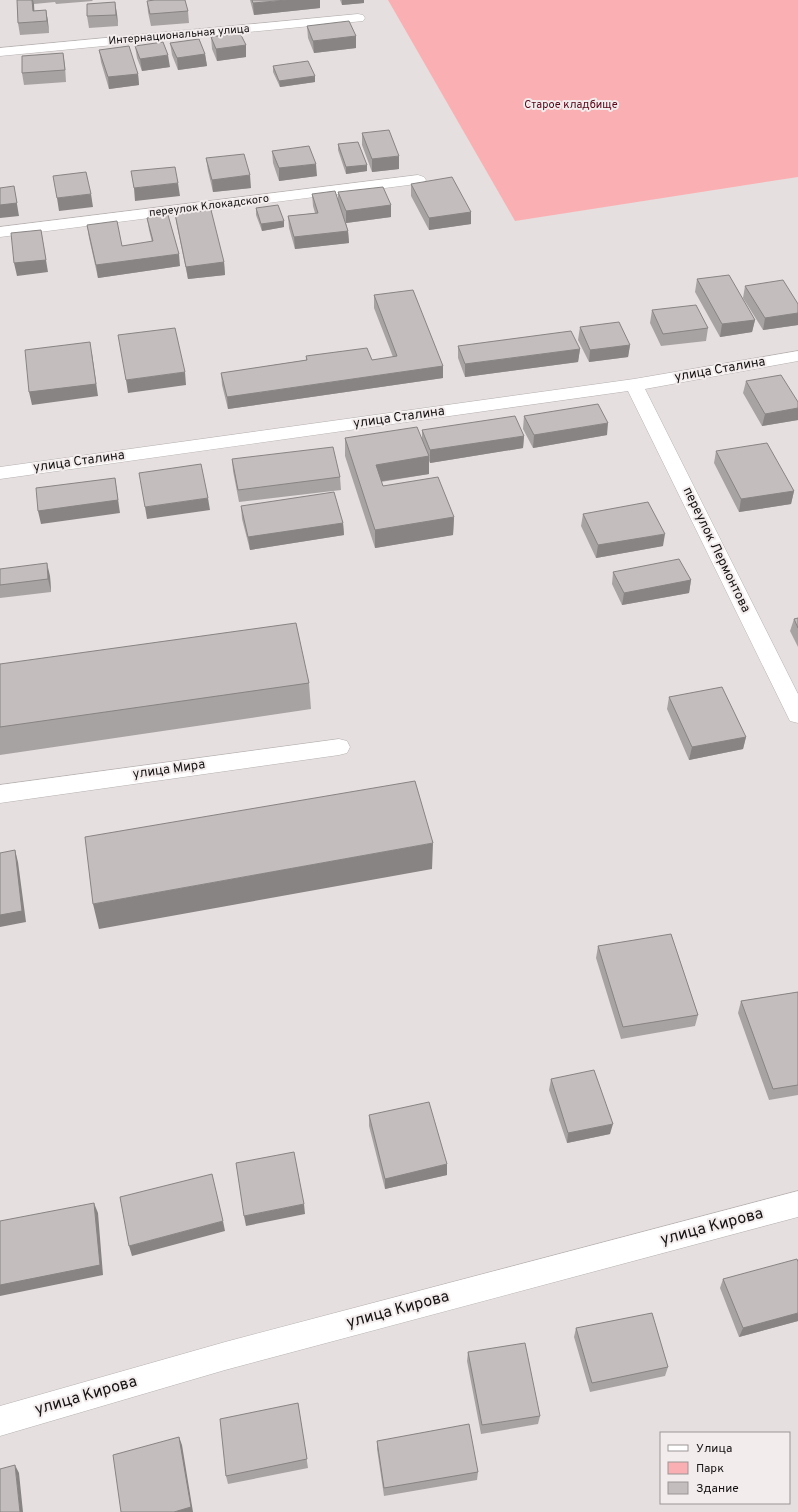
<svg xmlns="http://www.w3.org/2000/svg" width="798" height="1512" font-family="Overpass,sans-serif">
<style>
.green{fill:#fab0b3}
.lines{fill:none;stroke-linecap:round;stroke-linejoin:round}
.minor-casing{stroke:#b7b1b1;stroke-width:1}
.minor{fill:#fff;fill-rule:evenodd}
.wall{fill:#a8a3a3}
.shaded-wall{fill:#888484}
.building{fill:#c3bdbd;stroke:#888484}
.labels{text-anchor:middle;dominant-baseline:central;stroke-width:4;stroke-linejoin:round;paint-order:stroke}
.far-street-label{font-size:11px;fill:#161314;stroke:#f3ecec}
.far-park-label{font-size:11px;fill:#580618;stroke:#f3ecec}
.street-label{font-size:13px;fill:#161314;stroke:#f3ecec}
.near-street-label{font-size:16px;fill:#161314;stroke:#f3ecec}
</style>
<rect width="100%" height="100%" fill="#e6dfdf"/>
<!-- green -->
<path class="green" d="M388,0H798V177L515,221Z"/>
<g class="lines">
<!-- minor casing -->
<g class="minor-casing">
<path id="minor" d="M358,14L363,15L365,18L363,21L0,56V48Z
M418,175L424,177L426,180L424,183L0,237V227Z
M798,351V361L645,389L798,694V723L790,721L787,715L628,391L0,479V467L634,379Z
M339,739L347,741L350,747L347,753L339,755L0,803V785Z
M798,1191V1217L225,1370L0,1436V1406L225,1342Z"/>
</g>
<!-- minor -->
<use href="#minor" class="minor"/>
</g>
<!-- wall -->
<path class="wall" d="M17,0H92L93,1L56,4L55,2L34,4V11L46,10L48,22L49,33L20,35L18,23Z
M250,0H252L320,8L254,15Z
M340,0H364V3L342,5Z
M147,1L188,11L189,23L151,26L148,12Z
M117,14L118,26L89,28L87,16Z
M307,26L356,36V48L314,53L308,38Z
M211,37L246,45V57L217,61L212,49Z
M170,43L205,54L207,66L178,70L172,55Z
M135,46L170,67L142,71L137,58Z
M99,50L138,74L139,85L109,89L101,62Z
M63,53L65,65L66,82L24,85L22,73Z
M273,66L315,76V82L280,87L273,72Z
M362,133L399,169L372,172L362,145Z
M338,144L367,171L346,174L338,150Z
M272,151L317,176L279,181L273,163Z
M206,158L251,188L213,192L208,171Z
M411,184L471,212V224L429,230L411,196Z
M338,192L391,205V217L346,223L348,231L349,243L295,249L289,228L288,216L315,213L313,206L312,194L338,201Z
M256,208L284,227L262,231L256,215Z
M175,214L224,262L225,275L188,279L177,226Z
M147,218L180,266L98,278L89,238L87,225L122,246L152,242L149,230Z
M697,279L755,320L752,332L720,337L695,292Z
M745,286L798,304V325L763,330L743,298Z
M374,295L443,366V378L228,409L222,385L221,373L306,360V356L372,360L393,357L374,308Z
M652,310L708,328L706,341L661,346L650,323Z
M580,327L630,345L628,357L589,362L578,340Z
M458,346L580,349L578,362L465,377L458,358Z
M746,381L798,408V420L762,426L743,393Z
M524,416L607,435L533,448L523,429Z
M422,430L524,436L523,448L430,463L429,461V474L381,482L383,486L454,517L453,535L375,548L345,456V438H422Z
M716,451L794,491L791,504L739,512L714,463Z
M232,459L340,477L341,490L239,502L233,471Z
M241,506L343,523L344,535L250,550L242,519Z
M583,514L663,546L596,558L581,526Z
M0,569L50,576L51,592L0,598Z
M613,572L691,580L689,593L622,605L612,584Z
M798,618V647L790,631L794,619Z
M0,664L309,683L311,709L0,755Z
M669,697L746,737L743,749L689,760L667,709Z
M598,946L698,1015L695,1026L621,1039L596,958Z
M798,992V1095L769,1100L738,1013L741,1001Z
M551,1079L610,1134L567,1143L549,1090Z
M369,1115L447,1175L385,1189L369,1126Z
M798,1262V1321L739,1337L720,1288L723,1279Z
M576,1328L668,1367L665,1376L590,1392L574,1337Z
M468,1352L540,1416L538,1424L481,1434L467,1361Z
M298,1403L308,1468L228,1484L226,1476Z
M377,1441L478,1472L477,1480L384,1496L377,1449Z"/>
<!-- shaded-wall -->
<path class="shaded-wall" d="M32,0H33L34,4L35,23L33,11Z
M287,0H320V8L254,15L253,3Z
M342,0H364V3L342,5Z
M115,2L117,14L118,26L116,15Z
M46,10L48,22L49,33L47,21Z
M356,36V48L314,53L313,41Z
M246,45V57L217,61L216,49Z
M205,54L207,66L178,70L177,58Z
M168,55L170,67L142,71L140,59Z
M138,74L139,85L109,89L108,77Z
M315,76V82L280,87L279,81Z
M399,156V169L372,172V159Z
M316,164L317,176L279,181V168Z
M367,165V171L346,174V167Z
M250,175L251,188L213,192L212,180Z
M178,183L180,196L135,201L134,188Z
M14,186L19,216L0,218V205Z
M91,194L93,207L59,211L57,198Z
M391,205V217L346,223V211Z
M471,212V224L429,230V218Z
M284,221V227L262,231L261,224Z
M41,230L48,272L17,276L14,263Z
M348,231L349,243L295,249L294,237Z
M179,254L180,266L98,278L96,265Z
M224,262L225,275L188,279L186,267Z
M798,313V325L763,330L765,318Z
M755,320L752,332L720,337L722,324Z
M630,345L628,357L589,362L590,350Z
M580,349L578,362L465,377V364Z
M92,354L98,396L32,405L29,392Z
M443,366V378L228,409L227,397Z
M185,372L186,385L128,393L126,380Z
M798,408V420L762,426L765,414Z
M608,423L607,435L533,448L534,435Z
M524,436L523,448L430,463V450Z
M429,456V474L376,482V465Z
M115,478L120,513L41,524L38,511Z
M794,491L791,504L739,512L741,499Z
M208,498L210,510L147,519L145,507Z
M454,517L453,535L375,548V530Z
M343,523L344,535L250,550L248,537Z
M665,534L663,546L596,558L598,545Z
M47,563L50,576L51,592L48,579Z
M691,580L689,593L622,605L624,593Z
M746,737L743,749L689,760L692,747Z
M433,843L432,869L99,929L93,904Z
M15,850L18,862L26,922L0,927V915Z
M613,1124L610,1134L567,1143L568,1133Z
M447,1164V1175L385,1189V1179Z
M94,1203L98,1213L103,1275L0,1296V1285Z
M304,1204L305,1214L246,1226L244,1216Z
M223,1221L225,1231L132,1256L129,1246Z
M798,1313V1321L739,1337L743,1328Z
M179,1437L182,1445L193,1512H174Z
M15,1465L19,1473L23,1512H20Z"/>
<!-- building -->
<path class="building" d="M17,0H32L33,11L46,10L47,21L18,23Z
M155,0H185L188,11L150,14L147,1Z
M252,0H287L253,3Z
M115,2L116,15L87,16V4Z
M349,21L356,36L313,41L307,26Z
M240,33L246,45L216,49L211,37Z
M199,39L205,54L177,58L170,43Z
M163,42L168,55L140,59L135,46Z
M129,46L138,74L108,77L99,50Z
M63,53L65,70L22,73V56Z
M308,61L315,76L279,81L273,66Z
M389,130L399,156L372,159L362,133Z
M358,142L367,165L346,167L338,144Z
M309,146L316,164L279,168L272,151Z
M244,154L250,175L212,180L206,158Z
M175,167L178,183L134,188L131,171Z
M86,172L91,194L57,198L53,176Z
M452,177L471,212L429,218L411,184Z
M14,186L17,203L0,205V188Z
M383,187L391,205L346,211L338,192Z
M335,191L348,231L294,237L288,216L318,213L312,194Z
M278,205L284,221L261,224L256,208Z
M211,210L224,262L186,267L175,214Z
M168,215L179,254L96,265L87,225L117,221L122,246L153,241L147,218Z
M41,230L46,260L14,263L11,233Z
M729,275L755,320L722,324L697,279Z
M783,280L798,304V313L765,318L745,286Z
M413,290L443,366L227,397L221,373L307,360L306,356L367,348L372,360L397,356L374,295Z
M696,305L708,328L663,334L652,310Z
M619,322L630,345L590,350L580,327Z
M175,328L185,372L126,380L118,335Z
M571,331L580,349L465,364L458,346Z
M90,342L96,384L29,392L25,350Z
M781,375L798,402V408L765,414L746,381Z
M598,404L608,423L534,435L524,416Z
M515,416L524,436L430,450L422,430Z
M417,427L429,456L376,465L383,486L438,477L454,517L375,530L345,438Z
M767,443L794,491L741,499L716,451Z
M333,447L340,477L238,490L232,459Z
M201,464L208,498L145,507L139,473Z
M115,478L118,500L38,511L36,488Z
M334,492L343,523L248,537L241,506Z
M648,502L665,534L598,545L583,514Z
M679,559L691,580L624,593L613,572Z
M47,563L48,579L0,585V569Z
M798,618V628L794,619Z
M296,623L309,683L0,727V664Z
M722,687L746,737L692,747L669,697Z
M415,781L433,843L93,904L85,837Z
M15,850L22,911L0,915V853Z
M671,934L698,1015L623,1027L598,946Z
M798,992V1085L773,1089L741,1001Z
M594,1070L613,1124L568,1133L551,1079Z
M429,1102L447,1164L385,1179L369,1115Z
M294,1152L304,1204L244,1216L236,1163Z
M212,1174L223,1221L129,1246L120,1197Z
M94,1203L100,1265L0,1285V1221Z
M797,1259L798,1262V1313L743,1328L723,1279Z
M652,1313L668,1367L592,1383L576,1328Z
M525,1343L540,1416L482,1425L468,1352Z
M298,1403L307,1459L226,1476L220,1419Z
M469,1424L478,1472L384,1488L377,1441Z
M179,1437L191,1507L174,1512H121L113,1455Z
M15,1465L20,1512H0V1469Z"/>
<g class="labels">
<!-- far-street labels -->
<g class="far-street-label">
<text transform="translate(179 35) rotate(-5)">Интернациональная улица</text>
<text transform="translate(209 206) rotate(-7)">переулок Клокадского</text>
</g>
<!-- far-park labels -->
<g class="far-park-label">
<text x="571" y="105">Старое кладбище</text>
</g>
<!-- street labels -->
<g class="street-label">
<text transform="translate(720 370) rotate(-10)">улица Сталина</text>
<text transform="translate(399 418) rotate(-8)">улица Сталина</text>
<text transform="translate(79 462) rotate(-8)">улица Сталина</text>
<text transform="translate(716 550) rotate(64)">переулок Лермонтова</text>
<text transform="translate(169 770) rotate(-8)">улица Мира</text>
</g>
<!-- near-street labels -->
<g class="near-street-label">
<text transform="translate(712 1227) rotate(-15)">улица Кирова</text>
<text transform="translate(398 1310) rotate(-15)">улица Кирова</text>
<text transform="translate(86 1396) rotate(-16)">улица Кирова</text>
</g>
</g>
<!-- legend -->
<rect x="660" y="1432" width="130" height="72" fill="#f3ecec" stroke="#9b9596"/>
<rect x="668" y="1445" width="20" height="6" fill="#ffffff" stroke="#9b9596"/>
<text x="696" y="1452" font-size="12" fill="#161314">Улица</text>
<rect x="668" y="1462" width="20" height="12" fill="#fab0b3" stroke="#9b9596"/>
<text x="696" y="1472" font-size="12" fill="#161314">Парк</text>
<rect x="668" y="1482" width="20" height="12" fill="#c3bdbd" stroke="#9b9596"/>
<text x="696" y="1492" font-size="12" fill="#161314">Здание</text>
</svg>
